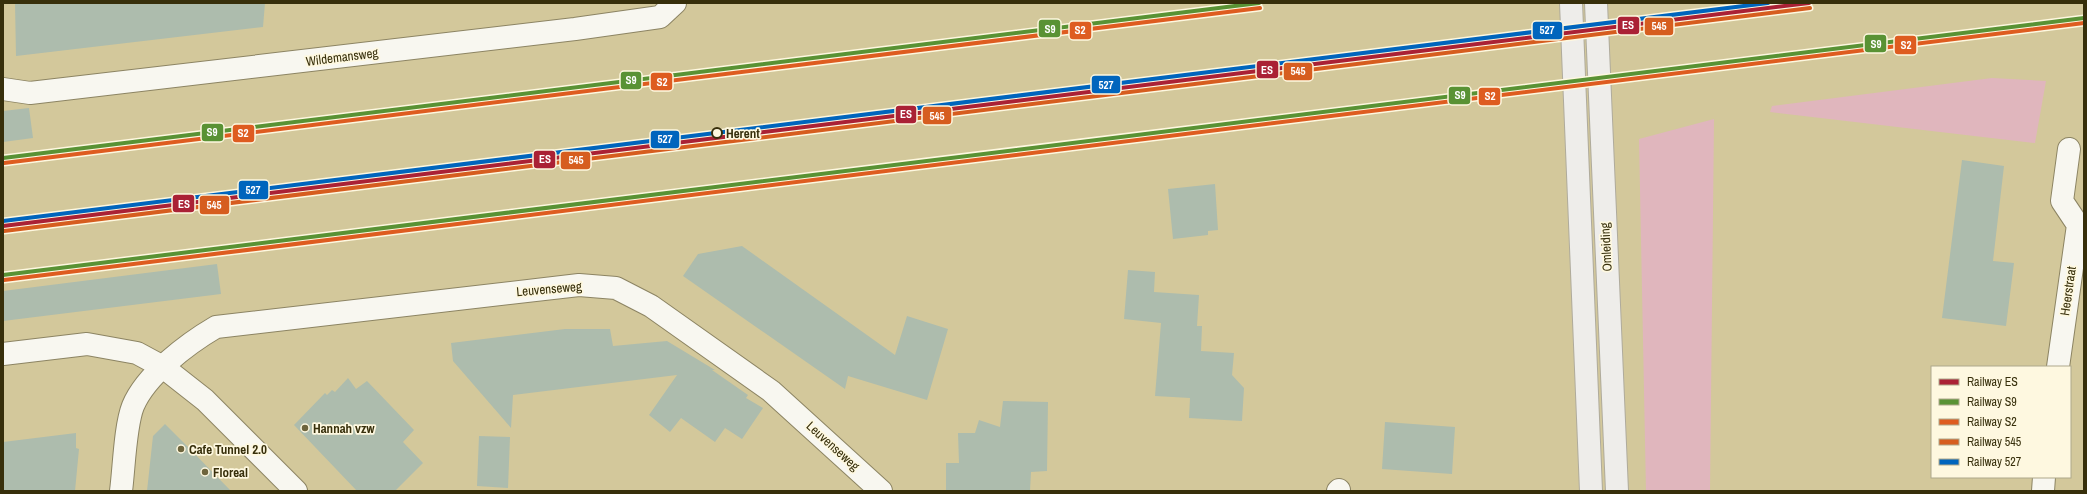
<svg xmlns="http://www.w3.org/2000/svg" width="2087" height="494" font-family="'Archivo Narrow',sans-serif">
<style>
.green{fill:#e0b6bd}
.building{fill:#adbcad}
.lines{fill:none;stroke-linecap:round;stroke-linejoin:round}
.minor-casing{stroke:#8c8463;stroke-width:24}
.tertiary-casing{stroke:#8c8463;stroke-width:24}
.primary-casing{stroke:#afab9c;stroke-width:24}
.minor{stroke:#f8f7f0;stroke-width:22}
.tertiary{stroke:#f8f7f0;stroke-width:22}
.primary{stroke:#eeedea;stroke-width:22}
.rail-1-casing{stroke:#fef8e0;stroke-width:7}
.rail-2-casing{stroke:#fef8e0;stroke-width:7}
.rail-3-casing{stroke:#fef8e0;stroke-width:7}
.rail-4-casing{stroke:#fef8e0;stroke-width:7}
.rail-5-casing{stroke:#fef8e0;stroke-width:7}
.rail-1{stroke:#aa2135;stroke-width:4}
.rail-2{stroke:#599234;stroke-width:4}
.rail-3{stroke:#de5c20;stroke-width:4}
.rail-4{stroke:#d65d1f;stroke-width:4}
.rail-5{stroke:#0065bd;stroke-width:4}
.stop-dot{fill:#fef8e0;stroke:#372f0b;stroke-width:2}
.poi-dot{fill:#6e653d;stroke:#fef8e0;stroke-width:1.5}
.labels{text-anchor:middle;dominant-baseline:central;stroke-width:3.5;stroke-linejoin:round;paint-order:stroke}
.street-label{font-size:13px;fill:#372f0b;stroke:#fef8e0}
.stop-label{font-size:13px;font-weight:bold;fill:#372f0b;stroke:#fef8e0;text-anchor:start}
.poi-label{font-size:13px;font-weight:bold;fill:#372f0b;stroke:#fef8e0;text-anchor:start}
.line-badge{stroke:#fef8e0;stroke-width:1.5}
.badge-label{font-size:11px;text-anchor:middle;font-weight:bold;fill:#fff}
</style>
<rect width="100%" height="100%" fill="#d3c89b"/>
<!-- green -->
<path class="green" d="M1992,78L2046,81L2035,143L1770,112L1772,106Z
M1714,119L1710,491H1646L1639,139Z"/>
<!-- building -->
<path class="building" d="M15,3H265L263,27L16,56Z
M29,108L33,138L3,142V111Z
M1962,160L2004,166L1993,261L2014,263L2006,326L1942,318Z
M1215,184L1218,230L1208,231V235L1173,239L1168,189Z
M742,246L895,355L907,316L948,329L927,400L848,376L845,389L683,276L698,254Z
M217,264L221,294L3,321V291Z
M1128,270L1155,272L1154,292L1199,295L1197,326H1202L1201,351L1234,353L1232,375L1244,388L1242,421L1189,418L1190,398L1155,396L1161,323L1124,319Z
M565,329H610L613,346L667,341L715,370H712L748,395L746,398L763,408L742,439L725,428L715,442L681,418L670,432L649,415L677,375L513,395L511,428L453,361L451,343Z
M348,378L356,389L367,381L414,430L403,442L423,463L395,491H357L294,425L325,393L327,395L332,390L335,392Z
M1003,401L1048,402L1047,471L1031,472L1030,491H946V463H959L958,433H975L979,420L1000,427Z
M1385,422L1455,427L1452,474L1382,469Z
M165,424L188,447L231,491H147L153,436Z
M76,433V448L79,449L75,491H3V442Z
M479,436L510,437L508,488L477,486Z"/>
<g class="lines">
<!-- minor casing -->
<g class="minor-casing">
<path id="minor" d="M3,89L30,93L575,29L660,17L675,3
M2058,367L2078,225L2062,201L2069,149
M121,491C124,469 125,426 133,406C146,375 187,344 216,327L579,285L616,288L651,306L771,391L881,491
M1338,491L1339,490
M2043,491L2044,477"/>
</g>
<!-- tertiary casing -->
<g class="tertiary-casing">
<path id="tertiary" d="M3,354L87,344L137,353L163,367L205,400L296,491"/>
</g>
<!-- primary casing -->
<g class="primary-casing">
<path id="primary" d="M1571,3L1591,491
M1596,3L1617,491"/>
</g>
<!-- minor -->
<use href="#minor" class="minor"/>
<!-- tertiary -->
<use href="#tertiary" class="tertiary"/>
<!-- primary -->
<use href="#primary" class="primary"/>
<!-- rail-1 casing -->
<g class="rail-1-casing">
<path id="rail-1" d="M3,226L1809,3"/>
</g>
<!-- rail-2 casing -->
<g class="rail-2-casing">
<path id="rail-2" d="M3,158L1259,3
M3,275L2084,18"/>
</g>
<!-- rail-3 casing -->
<g class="rail-3-casing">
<path id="rail-3" d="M4,163L1260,8
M4,280L2084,23"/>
</g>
<!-- rail-4 casing -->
<g class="rail-4-casing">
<path id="rail-4" d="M4,231L1810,8"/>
</g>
<!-- rail-5 casing -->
<g class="rail-5-casing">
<path id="rail-5" d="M3,221L1768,3"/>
</g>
<!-- rail-1 -->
<use href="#rail-1" class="rail-1"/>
<!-- rail-2 -->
<use href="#rail-2" class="rail-2"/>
<!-- rail-3 -->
<use href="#rail-3" class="rail-3"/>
<!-- rail-4 -->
<use href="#rail-4" class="rail-4"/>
<!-- rail-5 -->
<use href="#rail-5" class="rail-5"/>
</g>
<!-- markers -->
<circle class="stop-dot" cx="717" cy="133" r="5"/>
<g class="poi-dot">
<circle cx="305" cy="428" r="4"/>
<circle cx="181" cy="449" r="4"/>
<circle cx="205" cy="472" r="4"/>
</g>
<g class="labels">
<!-- street labels -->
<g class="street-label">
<text transform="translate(342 57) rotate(-7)">Wildemansweg</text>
<text transform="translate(1606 247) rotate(-93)">Omleiding</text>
<text transform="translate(549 289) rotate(-5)">Leuvenseweg</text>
<text transform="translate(2068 291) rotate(-82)">Heerstraat</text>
<text transform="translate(833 446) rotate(42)">Leuvenseweg</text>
</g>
<!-- stop labels -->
<g class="stop-label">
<text x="726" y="133">Herent</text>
</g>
<!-- poi labels -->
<g class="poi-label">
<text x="313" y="428">Hannah vzw</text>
<text x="189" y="449">Cafe Tunnel 2.0</text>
<text x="213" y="472">Floreal</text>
</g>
</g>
<g class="line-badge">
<rect x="1617" y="16" width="23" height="19" rx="4" fill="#aa2135"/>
<rect x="1644" y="17" width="30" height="19" rx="4" fill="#d65d1f"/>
<rect x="1038" y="19" width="23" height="19" rx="4" fill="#599234"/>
<rect x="1069" y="21" width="23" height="19" rx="4" fill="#de5c20"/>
<rect x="1532" y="21" width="31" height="19" rx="4" fill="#0065bd"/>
<rect x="1864" y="34" width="23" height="19" rx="4" fill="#599234"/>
<rect x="1894" y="35" width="23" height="20" rx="4" fill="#de5c20"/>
<rect x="1256" y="60" width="23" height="19" rx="4" fill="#aa2135"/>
<rect x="1283" y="62" width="30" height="19" rx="4" fill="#d65d1f"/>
<rect x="620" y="71" width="22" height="19" rx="4" fill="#599234"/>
<rect x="650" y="72" width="23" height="19" rx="4" fill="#de5c20"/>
<rect x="1091" y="75" width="30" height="19" rx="4" fill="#0065bd"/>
<rect x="1448" y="86" width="23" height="19" rx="4" fill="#599234"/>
<rect x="1478" y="87" width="23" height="19" rx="4" fill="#de5c20"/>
<rect x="895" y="105" width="22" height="19" rx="4" fill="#aa2135"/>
<rect x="922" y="106" width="30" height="19" rx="4" fill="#d65d1f"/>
<rect x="201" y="123" width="23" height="19" rx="4" fill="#599234"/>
<rect x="232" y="124" width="23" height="19" rx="4" fill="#de5c20"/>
<rect x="650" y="130" width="30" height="19" rx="4" fill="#0065bd"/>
<rect x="533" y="150" width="23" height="19" rx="4" fill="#aa2135"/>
<rect x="560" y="151" width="31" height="19" rx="4" fill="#d65d1f"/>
<rect x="238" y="180" width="31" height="20" rx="4" fill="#0065bd"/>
<rect x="172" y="194" width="23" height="19" rx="4" fill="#aa2135"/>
<rect x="199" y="195" width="31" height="20" rx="4" fill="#d65d1f"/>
</g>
<g class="badge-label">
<text x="1628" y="29">ES</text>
<text x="1659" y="30">545</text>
<text x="1050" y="33">S9</text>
<text x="1080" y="34">S2</text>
<text x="1547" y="34">527</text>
<text x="1876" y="48">S9</text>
<text x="1906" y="49">S2</text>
<text x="1267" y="74">ES</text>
<text x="1298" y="75">545</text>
<text x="631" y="84">S9</text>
<text x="662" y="86">S2</text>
<text x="1106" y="89">527</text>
<text x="1460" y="99">S9</text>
<text x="1490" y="100">S2</text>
<text x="906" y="118">ES</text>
<text x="937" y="120">545</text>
<text x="212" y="136">S9</text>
<text x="243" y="137">S2</text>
<text x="665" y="143">527</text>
<text x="545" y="163">ES</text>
<text x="576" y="164">545</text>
<text x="253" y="194">527</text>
<text x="184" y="208">ES</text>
<text x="214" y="209">545</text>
</g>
<!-- border -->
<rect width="2087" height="494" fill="none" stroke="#372f0b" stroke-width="8"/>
<!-- legend -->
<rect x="1931" y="366" width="140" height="112" fill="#fef8e0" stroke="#aea88b"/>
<rect x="1939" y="379" width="20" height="6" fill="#aa2135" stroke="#aea88b"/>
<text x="1967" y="386" font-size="12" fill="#372f0b">Railway ES</text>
<rect x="1939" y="399" width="20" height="6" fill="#599234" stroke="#aea88b"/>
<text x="1967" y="406" font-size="12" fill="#372f0b">Railway S9</text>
<rect x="1939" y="419" width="20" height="6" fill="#de5c20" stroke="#aea88b"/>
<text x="1967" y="426" font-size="12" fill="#372f0b">Railway S2</text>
<rect x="1939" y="439" width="20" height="6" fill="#d65d1f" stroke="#aea88b"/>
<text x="1967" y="446" font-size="12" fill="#372f0b">Railway 545</text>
<rect x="1939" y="459" width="20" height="6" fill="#0065bd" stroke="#aea88b"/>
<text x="1967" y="466" font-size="12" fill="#372f0b">Railway 527</text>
</svg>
